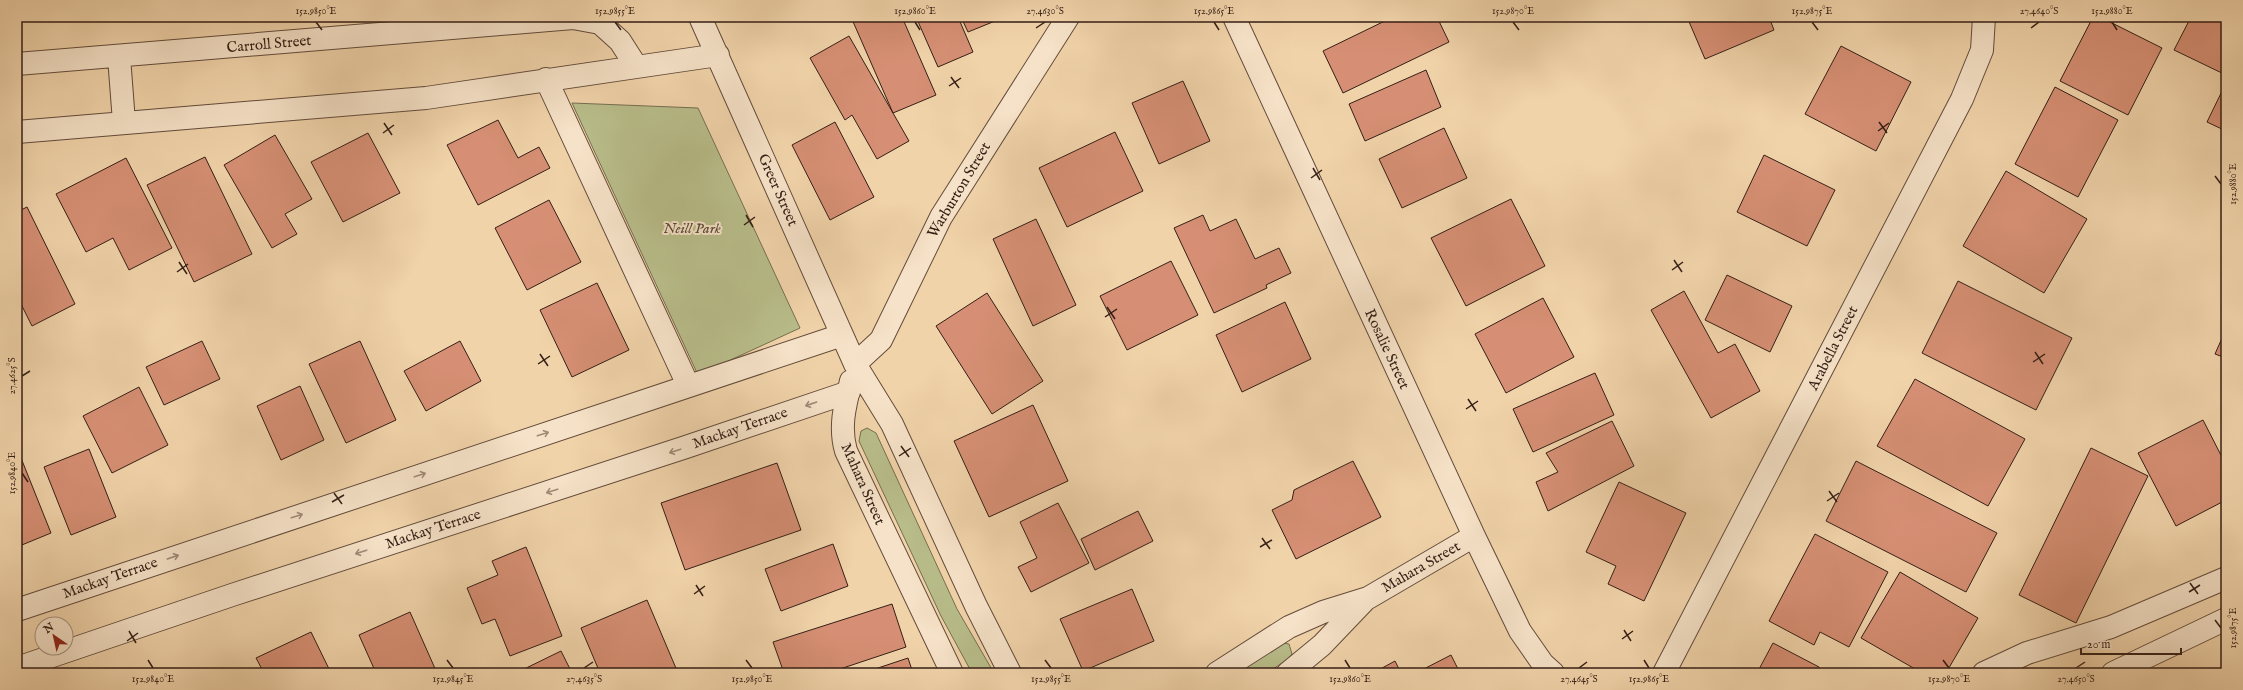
<svg xmlns="http://www.w3.org/2000/svg" width="2243" height="690" font-family="'IM FELL English',serif">
<style>
.green{fill:#b8bd8a;stroke:#766e50}
.building{fill:#d68f74;stroke:#341f16}
.lines{fill:none;stroke-linecap:round;stroke-linejoin:round}
.minor-casing{stroke:#634c3b;stroke-width:24}
.minor{stroke:#f6e2c8;stroke-width:22}
.oneway{stroke:#9f8a78}
.ticks{fill:none;stroke:#341f16;stroke-width:1.5}
.labels{text-anchor:middle;dominant-baseline:central;stroke-width:4;stroke-linejoin:round;paint-order:stroke}
.street-label{font-size:15px;fill:#341f16;stroke:#f6e2c8}
.park-label{font-size:15px;font-style:italic;fill:#554633;stroke:#f6e2c8}
.neatline{fill:none;stroke:#341f16;stroke-width:1.5}
.ticks-label{font-size:10px;text-anchor:middle;fill:#341f16}
</style>
<rect width="100%" height="100%" fill="#f1d3aa"/>
<filter id="stains"><feTurbulence type="fractalNoise" baseFrequency=".005" numOctaves="4"/><feColorMatrix values="0 0 0 0 .2 0 0 0 0 .09 0 0 0 0 .02 0 0 0 .5 -.17"/></filter>
<radialGradient id="worn" r=".72"><stop offset=".6" stop-color="#630" stop-opacity="0"/><stop offset="1" stop-color="#630" stop-opacity=".3"/></radialGradient>
<!-- green -->
<path class="green" d="M572,103L698,108L800,328L698,375Z
M867,428L876,433L957,609L994,673H972L941,616L859,441L861,431Z
M1282,643L1289,644L1292,654L1288,659L1267,673H1234Z"/>
<!-- building -->
<path class="building" d="M851,17H902L936,95L893,113Z
M916,17H958L973,52L938,67Z
M961,17H1005L968,32Z
M1393,17H1437L1449,42L1343,93L1323,51Z
M1687,17H1769L1774,30L1705,59Z
M2093,17H2100L2162,48L2128,115L2060,81Z
M2191,17H2226V75L2174,50Z
M849,36L909,141L877,159L852,115L845,120L810,58Z
M1841,46L1911,82L1876,151L1805,114Z
M1426,70L1441,107L1365,141L1349,104Z
M1183,81L1210,141L1159,164L1132,103Z
M2226,83V131L2207,122Z
M2055,87L2118,120L2078,197L2015,164Z
M498,120L518,158L539,147L550,168L478,205L447,145Z
M835,122L874,197L830,220L792,145Z
M1444,128L1467,178L1402,208L1379,159Z
M1115,132L1143,191L1067,227L1039,168Z
M368,133L400,193L343,222L311,162Z
M275,135L312,199L285,214L297,234L272,248L224,165Z
M1764,155L1835,190L1807,246L1737,212Z
M205,157L252,254L194,282L147,185Z
M126,158L172,248L129,270L113,238L86,252L56,194Z
M2006,171L2087,219L2044,293L1963,246Z
M1511,199L1545,266L1466,306L1431,238Z
M549,200L581,262L527,290L495,228Z
M27,207L75,304L32,326L17,296V212Z
M1203,215L1210,231L1236,219L1255,259L1279,248L1291,273L1266,285L1267,288L1214,313L1174,228Z
M1036,219L1076,305L1033,326L993,239Z
M1171,261L1198,315L1127,350L1100,296Z
M1727,275L1792,306L1770,352L1705,320Z
M1958,281L2072,338L2036,410L1922,353Z
M597,283L629,350L572,377L540,310Z
M1684,291L1718,353L1735,344L1760,391L1711,418L1651,310Z
M987,293L1043,381L992,414L936,326Z
M1543,298L1574,357L1506,393L1475,334Z
M1285,302L1311,359L1242,392L1216,335Z
M2226,329V358L2215,354Z
M202,341L220,379L164,405L146,367Z
M360,341L396,420L346,443L309,364Z
M460,341L481,381L426,411L404,371Z
M1595,373L1614,415L1533,452L1513,409Z
M1915,379L2025,439L1988,506L1877,446Z
M300,386L324,440L281,460L257,406Z
M139,387L168,445L112,473L83,416Z
M1033,405L1068,481L989,517L954,441Z
M2203,420L2226,465V500L2176,526L2138,453Z
M1612,421L1634,466L1548,511L1536,482L1558,472L1546,453Z
M17,448L51,533L17,547Z
M2091,448L2148,476L2076,623L2019,595Z
M89,449L116,517L71,535L44,467Z
M1353,461L1381,517L1296,559L1272,510L1292,500L1294,490Z
M1856,461L1997,533L1966,592L1826,521Z
M777,463L801,530L685,570L661,503Z
M1619,482L1686,513L1644,601L1608,584L1616,566L1586,552Z
M1058,503L1089,563L1031,592L1018,567L1037,558L1020,522Z
M1138,511L1153,541L1095,570L1081,539Z
M1815,534L1888,572L1849,647L1820,632L1814,645L1769,621Z
M833,544L848,586L781,611L765,569Z
M526,547L562,636L510,656L495,619L482,624L467,588L498,575L492,561Z
M1900,572L1978,618L1946,673H1922L1861,638Z
M1132,589L1154,641L1083,671L1060,619Z
M647,600L678,673H600L581,628Z
M892,604L906,647L828,673H784L773,642Z
M410,612L437,673H376L359,635Z
M311,632L331,673H264L256,658Z
M1773,643L1819,667L1822,673H1757Z
M561,651L572,673H516Z
M1451,655L1460,673H1416Z
M908,658L913,673H863Z
M1395,661L1401,673H1373Z"/>
<g class="lines">
<!-- minor casing -->
<g class="minor-casing">
<path id="minor" d="M700,17L855,364L892,424L976,606L1010,673
M1234,17L1474,536L1520,631L1543,664L1553,673
M119,57L124,122
M17,64L573,18L600,23L620,41L636,66
M546,79L688,385
M17,132L426,98L718,55
M855,364L881,340L941,217L1068,17
M851,381C845,405 839,427 846,451L952,673
M17,610L842,335
M17,668L232,595L686,447L849,392
M1217,673L1289,627L1323,612L1368,598L1474,536
M1288,673L1322,645L1365,600
M1664,673L1962,99L1982,50L1984,17
M1984,673L2027,653L2111,627L2226,578
M2113,673L2226,619"/>
</g>
<!-- minor -->
<use href="#minor" class="minor"/>
</g>
<!-- one-way arrows -->
<defs><path id="oneway-shaft" d="M-6 0H5M1.5-3L5.5 0L1.5 3" fill="none" stroke-width="1.6" stroke-linecap="round" stroke-linejoin="round"/></defs>
<g class="oneway">
<use href="#oneway-shaft" transform="translate(811 404) rotate(161)"/>
<use href="#oneway-shaft" transform="translate(543 434) rotate(-18)"/>
<use href="#oneway-shaft" transform="translate(675 451) rotate(162)"/>
<use href="#oneway-shaft" transform="translate(420 475) rotate(-18)"/>
<use href="#oneway-shaft" transform="translate(552 491) rotate(162)"/>
<use href="#oneway-shaft" transform="translate(297 516) rotate(-18)"/>
<use href="#oneway-shaft" transform="translate(361 552) rotate(162)"/>
<use href="#oneway-shaft" transform="translate(173 557) rotate(-19)"/>
</g>
<!-- ticks -->
<path class="ticks" d="M316,22L322,30M615,22L621,30M915,22L920,30M1214,22L1219,30M1513,22L1519,30M1812,22L1818,30M2112,22L2117,30M1036,28L1045,22M2031,28L2039,22M951,77L959,88M949,86L961,78M1879,122L1887,133M384,123L392,135M1878,131L1889,123M383,133L394,125M1313,168L1320,180M2215,176L2221,184M1311,178L1322,170M746,215L753,227M744,225L755,217M1674,260L1682,272M179,262L187,274M1672,270L1683,262M177,272L188,264M1107,307L1115,319M1105,317L1117,309M2035,352L2043,364M540,354L548,366M2033,362L2045,354M538,364L550,356M22,376L30,371M1468,399L1476,411M1466,409L1478,401M901,446L909,457M899,456L911,448M22,473L28,482M1829,491L1837,502M334,493L342,504M1827,501L1839,493M332,502L344,495M1262,538L1270,549M1260,547L1272,540M2190,583L2198,594M696,585L703,596M2189,592L2200,585M694,594L705,586M2215,620L2221,628M1624,630L1631,641M129,631L136,643M1622,639L1633,631M127,641L138,633M148,660L153,668M447,660L453,668M746,660L752,668M1045,660L1051,668M1345,660L1350,668M1644,660L1649,668M1943,660L1949,668M584,668L593,662M1579,668L1587,662M2076,668L2085,662"/>
<g class="labels">
<!-- street labels -->
<g class="street-label">
<text transform="translate(269 44) rotate(-5)">Carroll Street</text>
<text transform="translate(778 190) rotate(66)">Greer Street</text>
<text transform="translate(959 190) rotate(-59)">Warburton Street</text>
<text transform="translate(1833 348) rotate(-63)">Arabella Street</text>
<text transform="translate(1387 349) rotate(65)">Rosalie Street</text>
<text transform="translate(740 428) rotate(-19)">Mackay Terrace</text>
<text transform="translate(863 484) rotate(66)">Mahara Street</text>
<text transform="translate(433 529) rotate(-18)">Mackay Terrace</text>
<text transform="translate(1421 567) rotate(-30)">Mahara Street</text>
<text transform="translate(110 578) rotate(-19)">Mackay Terrace</text>
</g>
<!-- park labels -->
<g class="park-label">
<text x="692" y="228">Neill Park</text>
</g>
</g>
<!-- margin -->
<rect width="2243" height="690" fill="none" stroke="#f1d3aa" stroke-width="44"/>
<!-- north arrow -->
<g transform="translate(54 636) rotate(326)"><circle r="19" fill="#f6e2c8" stroke="#a89481"/>
<path d="M0-3L7 15L0 10L-7 15Z" fill="#8f2418"/>
<text y="-6" font-size="11" font-weight="bold" text-anchor="middle" fill="#341f16">N</text>
</g>
<!-- scale -->
<path d="M2081 648v6h100v-6" fill="none" stroke="#341f16" stroke-width="2"/>
<text x="2087" y="648" font-size="12" fill="#341f16" stroke="#f6e2c8" stroke-width="3" paint-order="stroke">20 m</text>
<rect x="22" y="22" width="2199" height="646" class="neatline"/>
<g class="ticks-label">
<text x="316" y="14">152.9850°E</text>
<text x="615" y="14">152.9855°E</text>
<text x="915" y="14">152.9860°E</text>
<text x="1045" y="14">27.4630°S</text>
<text x="1214" y="14">152.9865°E</text>
<text x="1513" y="14">152.9870°E</text>
<text x="1812" y="14">152.9875°E</text>
<text x="2039" y="14">27.4640°S</text>
<text x="2112" y="14">152.9880°E</text>
<text transform="translate(2232 184) rotate(-90)" y="4">152.9880°E</text>
<text transform="translate(11 376) rotate(-90)" y="4">27.4625°S</text>
<text transform="translate(11 473) rotate(-90)" y="4">152.9840°E</text>
<text transform="translate(2232 628) rotate(-90)" y="4">152.9875°E</text>
<text x="153" y="682">152.9840°E</text>
<text x="453" y="682">152.9845°E</text>
<text x="584" y="682">27.4635°S</text>
<text x="752" y="682">152.9850°E</text>
<text x="1051" y="682">152.9855°E</text>
<text x="1350" y="682">152.9860°E</text>
<text x="1579" y="682">27.4645°S</text>
<text x="1649" y="682">152.9865°E</text>
<text x="1949" y="682">152.9870°E</text>
<text x="2076" y="682">27.4650°S</text>
</g>
<rect width="100%" height="100%" filter="url(#stains)"/>
<rect width="100%" height="100%" fill="url(#worn)"/>
</svg>
